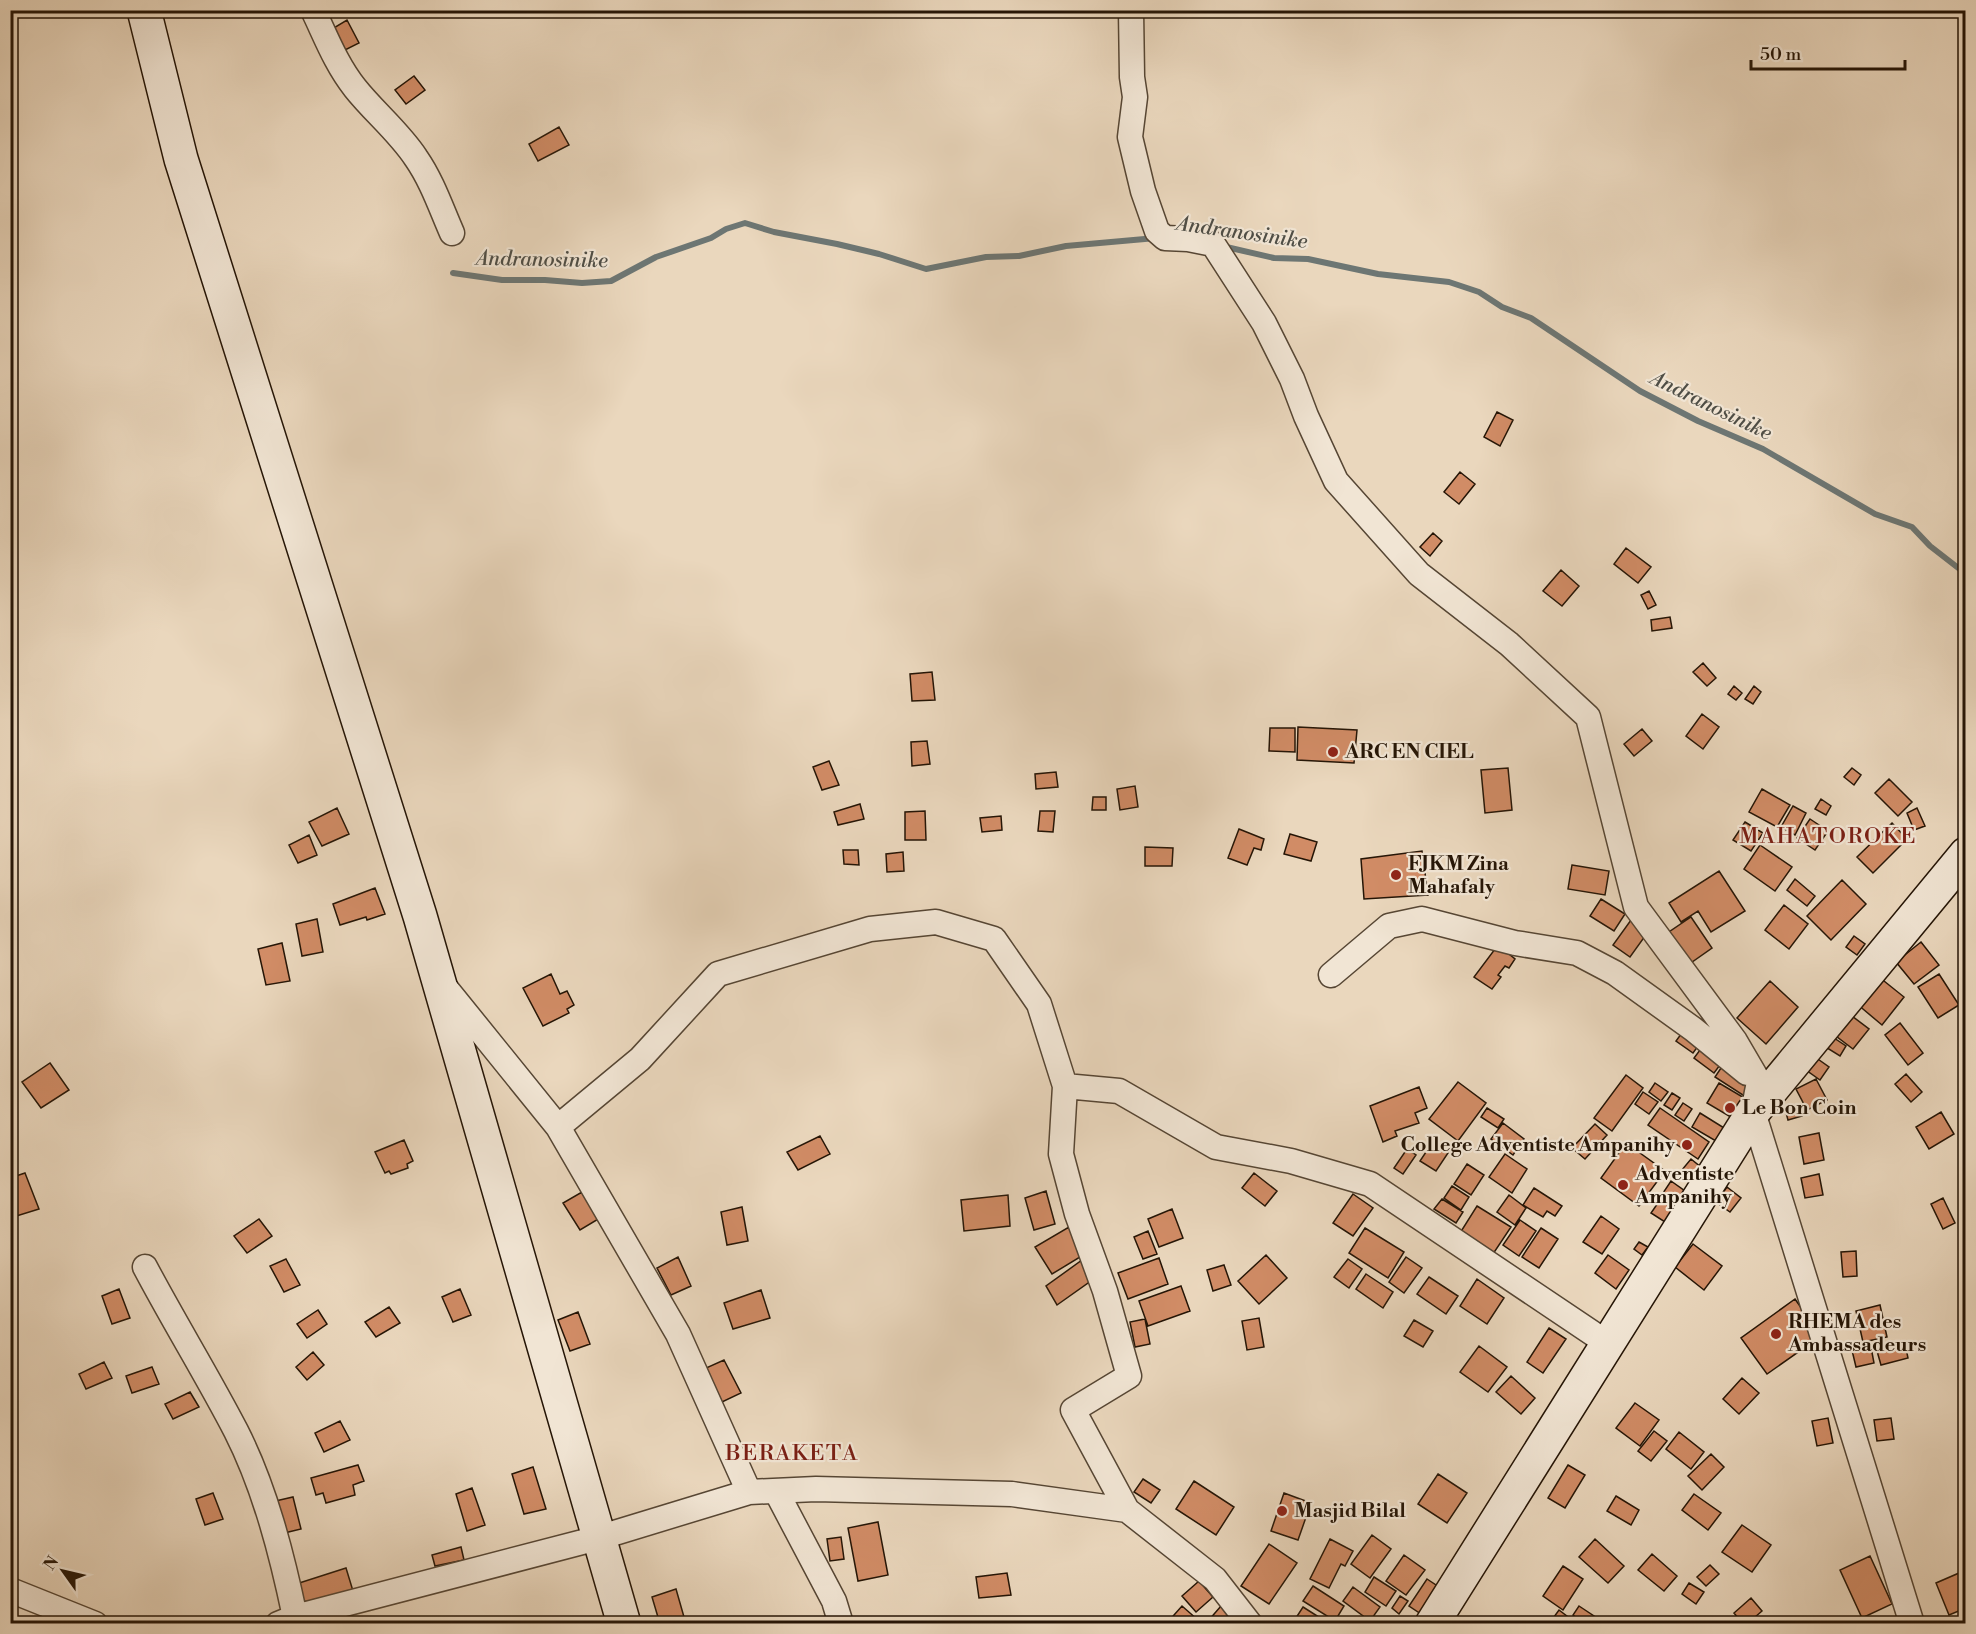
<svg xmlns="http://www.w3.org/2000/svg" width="1976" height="1634" font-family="'Libre Bodoni',serif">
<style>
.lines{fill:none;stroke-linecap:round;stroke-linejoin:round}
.stream{stroke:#6d7673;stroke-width:6}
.building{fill:#d18c66;stroke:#251506;stroke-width:1.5}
.street-casing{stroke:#564634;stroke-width:27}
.secondary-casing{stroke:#251506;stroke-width:36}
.street{stroke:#f1e5d4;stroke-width:24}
.secondary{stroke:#f1e5d4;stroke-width:33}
.poi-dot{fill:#8f2418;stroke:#f1e5d4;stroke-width:2}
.labels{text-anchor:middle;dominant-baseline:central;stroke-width:4.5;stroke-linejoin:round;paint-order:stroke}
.poi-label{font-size:20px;font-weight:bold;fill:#251506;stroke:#f1e5d4;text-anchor:start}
.water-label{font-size:21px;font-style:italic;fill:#4f4e46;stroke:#f1e5d4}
.quarter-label{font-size:22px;letter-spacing:1.5px;fill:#7a1f14;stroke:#f1e5d4}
</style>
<rect width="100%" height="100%" fill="#ead7bd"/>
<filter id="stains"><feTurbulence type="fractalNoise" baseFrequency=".00333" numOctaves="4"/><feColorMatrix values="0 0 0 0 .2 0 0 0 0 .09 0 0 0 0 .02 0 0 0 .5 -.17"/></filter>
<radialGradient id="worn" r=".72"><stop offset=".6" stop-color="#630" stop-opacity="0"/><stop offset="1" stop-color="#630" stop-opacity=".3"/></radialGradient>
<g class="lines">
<!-- stream -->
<path class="stream" d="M1222,246L1274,258L1308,259L1378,274L1449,282L1479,292L1502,307L1531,318L1640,391L1698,421L1763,449L1875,514L1912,527L1930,546L1966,574
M453,273L502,280H545L582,283L611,281L656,257L711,238L726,229L745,223L774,232L837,244L879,254L926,269L986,257L1019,256L1066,246L1156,238"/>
</g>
<!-- building -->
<path class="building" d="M347,20L359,43L343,51L332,29Z
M414,76L425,90L406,104L395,90Z
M559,127L569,145L538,161L529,144Z
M1497,412L1513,420L1500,446L1484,437Z
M1460,472L1475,484L1459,504L1444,492Z
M1433,533L1442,541L1430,556L1420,547Z
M1626,548L1651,567L1638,583L1614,564Z
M1561,570L1579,586L1562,606L1543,591Z
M1649,591L1656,605L1648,609L1641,595Z
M1670,617L1672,628L1652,631L1651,620Z
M1703,663L1716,678L1707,686L1693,672Z
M932,672L935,700L912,701L910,674Z
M1734,686L1742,693L1736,700L1728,694Z
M1754,686L1761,692L1753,704L1745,699Z
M1702,714L1719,727L1703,749L1686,736Z
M1298,727L1357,730L1354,763L1297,760Z
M1270,728H1295V752L1269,751Z
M1642,729L1652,741L1634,756L1624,744Z
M927,741L930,764L912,766L911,742Z
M829,761L839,785L822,790L813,767Z
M1508,768L1512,810L1485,813L1481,770Z
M1852,768L1861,775L1854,785L1844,777Z
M1056,772L1058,787L1036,789L1035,774Z
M1889,779L1912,802L1898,816L1875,793Z
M1135,786L1138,807L1120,810L1117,789Z
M1762,789L1790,805L1777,827L1749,812Z
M1093,797H1106V810H1092Z
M1821,799L1831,806L1826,815L1815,809Z
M860,804L864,819L838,825L834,812Z
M1793,806L1806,813L1795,835L1781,827Z
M337,808L349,834L322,846L309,822Z
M1917,808L1925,826L1914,830L1907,813Z
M925,811L926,840H905V812Z
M1040,811H1055L1053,832L1038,831Z
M1001,816L1002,830L982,832L980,818Z
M1810,819L1828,831L1815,850L1797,838Z
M1745,822L1763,833L1751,851L1733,840Z
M1892,823L1907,839L1873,873L1857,857Z
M1239,829L1264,839L1261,850L1254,848L1247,865L1228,858Z
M1290,834L1317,842L1311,861L1284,854Z
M309,835L317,855L298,863L289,845Z
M1760,845L1792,867L1775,891L1744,869Z
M1145,847L1173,848L1172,866H1145Z
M843,850H858L859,865L844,864Z
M1422,851L1428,895L1364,899L1361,859Z
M903,852L904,871L887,872L886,854Z
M1572,865L1609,871L1605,895L1568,889Z
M1719,871L1745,911L1711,932L1698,911L1681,922L1669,903Z
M1795,879L1815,896L1807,906L1787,890Z
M1842,880L1866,904L1831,940L1807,916Z
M375,888L385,914L367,920L366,917L340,925L333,904Z
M1601,899L1625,914L1614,931L1590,916Z
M1784,905L1808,924L1789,949L1765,930Z
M1691,917L1712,948L1685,967L1663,936Z
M317,919L323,952L302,956L296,924Z
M1631,920L1648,932L1630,957L1613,945Z
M1854,936L1865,944L1857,955L1846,947Z
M1921,942L1939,965L1914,984L1896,962Z
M282,943L290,981L266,985L258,949Z
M1498,945L1515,959L1509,968L1505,966L1498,975L1501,977L1492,989L1474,977Z
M551,974L560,994L567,991L574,1005L567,1009L569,1013L543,1026L523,988Z
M1939,974L1959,1005L1938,1018L1918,987Z
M1879,977L1904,997L1882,1025L1857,1004Z
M1770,981L1798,1007L1766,1044L1737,1018Z
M1848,1013L1869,1029L1853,1049L1832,1033Z
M1900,1023L1923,1053L1908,1065L1885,1035Z
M1684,1030L1701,1042L1693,1053L1676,1041Z
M1831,1036L1846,1046L1840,1056L1824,1046Z
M1703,1046L1723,1061L1714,1073L1694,1058Z
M1815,1057L1829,1067L1820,1080L1806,1070Z
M50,1063L69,1090L41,1108L22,1082Z
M1723,1065L1757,1087L1749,1099L1715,1077Z
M1906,1074L1922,1092L1911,1102L1895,1084Z
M1626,1075L1643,1088L1612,1131L1594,1118Z
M1816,1079L1827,1100L1807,1110L1796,1089Z
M1458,1082L1486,1103L1458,1141L1429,1119Z
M1655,1083L1668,1092L1661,1101L1649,1092Z
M1719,1083L1746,1099L1734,1119L1707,1103Z
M1419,1087L1427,1108L1415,1113L1419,1123L1395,1131L1397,1136L1383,1142L1370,1106Z
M1643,1092L1658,1102L1649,1114L1635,1104Z
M1672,1093L1680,1098L1672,1110L1664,1105Z
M1683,1103L1692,1109L1684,1121L1675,1115Z
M1799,1105L1802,1116L1788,1120L1785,1109Z
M1487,1108L1504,1119L1498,1128L1481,1117Z
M1660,1108L1709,1142L1698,1159L1648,1125Z
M1941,1112L1954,1134L1929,1149L1916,1127Z
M1700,1113L1729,1131L1721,1144L1692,1127Z
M1503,1123L1524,1139L1513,1155L1491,1139Z
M1595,1124L1607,1135L1585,1159L1572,1148Z
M1819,1133L1824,1160L1804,1164L1799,1137Z
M820,1136L830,1154L798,1170L787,1152Z
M404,1140L413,1161L407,1164L408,1168L391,1174L389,1171L385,1173L375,1152Z
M1432,1143L1448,1153L1436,1171L1420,1161Z
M1626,1143L1665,1171L1639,1206L1601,1178Z
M1407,1149L1416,1155L1403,1174L1394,1168Z
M1505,1154L1527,1169L1512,1193L1489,1177Z
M1691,1159L1702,1168L1693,1180L1681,1171Z
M1467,1164L1484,1175L1471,1195L1454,1184Z
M25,1173L39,1209L10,1218V1178Z
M1254,1173L1277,1191L1265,1206L1242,1188Z
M1819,1174L1823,1195L1805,1198L1801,1178Z
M1671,1181L1685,1191L1674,1205L1661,1196Z
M1452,1186L1469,1197L1461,1210L1444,1198Z
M1727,1187L1741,1198L1730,1212L1716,1202Z
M1534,1188L1562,1206L1555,1216L1547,1211L1543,1217L1523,1205Z
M1046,1191L1055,1224L1034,1230L1025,1198Z
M582,1192L600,1218L580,1230L563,1203Z
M1353,1194L1373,1208L1353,1236L1333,1223Z
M1008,1195L1010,1226L964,1231L961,1200Z
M1509,1195L1526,1208L1515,1225L1497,1212Z
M1943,1198L1955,1223L1943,1229L1931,1204Z
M1442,1199L1463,1212L1456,1223L1434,1209Z
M1660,1200L1674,1209L1665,1222L1651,1213Z
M1477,1206L1511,1227L1493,1254L1460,1233Z
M742,1207L748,1241L727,1245L721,1212Z
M1172,1209L1183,1238L1159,1247L1148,1219Z
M1601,1216L1619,1229L1602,1254L1583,1242Z
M259,1219L272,1236L247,1253L234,1236Z
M1520,1220L1536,1231L1519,1256L1503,1245Z
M1069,1227L1085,1254L1052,1274L1035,1247Z
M1365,1228L1404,1252L1388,1278L1349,1253Z
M1541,1228L1558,1239L1539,1268L1522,1257Z
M1148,1231L1157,1254L1143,1259L1134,1237Z
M1639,1242L1648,1247L1642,1255L1634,1249Z
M1693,1244L1722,1266L1704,1290L1675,1267Z
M1856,1251L1857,1276L1843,1277L1841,1252Z
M1266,1255L1287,1278L1259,1304L1238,1281Z
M1608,1255L1629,1270L1616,1289L1595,1273Z
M678,1257L691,1286L671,1295L657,1268Z
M1406,1257L1422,1268L1404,1293L1389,1282Z
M1159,1258L1168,1284L1128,1299L1118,1273Z
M286,1259L300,1285L284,1292L270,1266Z
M1348,1259L1362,1269L1349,1288L1334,1277Z
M1082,1260L1095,1278L1057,1305L1046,1286Z
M1224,1265L1231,1285L1213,1291L1207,1270Z
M1366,1274L1393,1292L1383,1308L1356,1289Z
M1429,1277L1458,1296L1446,1314L1417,1294Z
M1477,1279L1504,1298L1487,1324L1460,1306Z
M1181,1286L1190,1311L1148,1326L1139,1301Z
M119,1289L130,1318L112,1324L102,1296Z
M460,1289L471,1315L453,1322L442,1297Z
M761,1290L770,1318L733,1329L724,1303Z
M1795,1299L1821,1336L1767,1374L1741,1338Z
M1880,1305L1887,1337L1863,1342L1856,1311Z
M389,1307L400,1323L376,1337L365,1322Z
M318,1310L327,1324L307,1338L297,1324Z
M578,1312L590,1344L570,1351L558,1320Z
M1259,1318L1264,1347L1247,1350L1242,1321Z
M1145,1319L1150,1344L1135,1347L1130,1322Z
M1414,1320L1433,1331L1423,1347L1404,1336Z
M1549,1328L1566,1339L1543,1373L1527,1362Z
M1870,1342L1874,1363L1856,1367L1851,1346Z
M1905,1344L1908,1358L1881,1365L1877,1351Z
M1479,1346L1507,1367L1488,1392L1460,1372Z
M313,1352L324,1365L307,1380L296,1367Z
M724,1360L741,1393L722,1402L706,1368Z
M104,1362L112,1378L86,1389L79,1374Z
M152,1367L159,1384L132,1393L126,1376Z
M1511,1376L1535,1398L1521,1414L1496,1392Z
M1742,1378L1759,1393L1739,1414L1723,1399Z
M190,1392L199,1407L173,1419L165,1404Z
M1635,1403L1659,1420L1640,1446L1616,1428Z
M1828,1418L1833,1443L1817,1446L1812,1421Z
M1891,1418L1894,1439L1877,1441L1874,1420Z
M340,1421L350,1440L324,1452L315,1433Z
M1654,1431L1667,1441L1651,1461L1638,1451Z
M1679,1432L1704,1452L1691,1469L1666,1449Z
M1711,1454L1724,1467L1702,1490L1688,1476Z
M358,1465L364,1481L353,1485L355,1495L326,1503L323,1493L316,1495L311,1478Z
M1568,1465L1585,1475L1565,1508L1548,1498Z
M533,1467L546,1509L524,1514L512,1474Z
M1438,1474L1467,1493L1447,1523L1418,1504Z
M1143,1479L1160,1490L1151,1503L1134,1492Z
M1194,1481L1234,1507L1216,1535L1176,1509Z
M472,1488L485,1525L467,1531L456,1494Z
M213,1493L223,1519L205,1525L196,1499Z
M1284,1493L1311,1503L1298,1540L1271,1531Z
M1694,1494L1721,1513L1708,1530L1682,1510Z
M1616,1496L1639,1510L1631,1525L1607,1511Z
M293,1497L301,1529L280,1534L271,1502Z
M878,1522L888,1575L858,1581L848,1528Z
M1742,1525L1771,1545L1752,1572L1722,1552Z
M1372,1535L1391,1549L1370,1578L1351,1564Z
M841,1537L844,1559L830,1561L827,1539Z
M1330,1539L1353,1551L1345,1566L1341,1564L1329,1588L1310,1579Z
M1595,1539L1624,1566L1608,1583L1579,1557Z
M1269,1544L1297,1563L1269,1604L1241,1586Z
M461,1547L464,1560L435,1566L432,1555Z
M1652,1554L1677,1576L1664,1591L1638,1570Z
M1404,1555L1425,1570L1406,1595L1386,1581Z
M1870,1556L1892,1604L1862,1618L1840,1570Z
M1710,1565L1719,1574L1706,1586L1697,1577Z
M1563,1566L1583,1579L1563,1610L1543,1596Z
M346,1568L353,1591L300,1607L293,1585Z
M1966,1570V1608L1949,1615L1936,1583Z
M1007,1573L1011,1595L979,1598L976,1577Z
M1374,1577L1396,1591L1386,1606L1365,1592Z
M1427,1579L1439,1587L1421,1614L1409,1606Z
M1199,1581L1213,1597L1196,1612L1182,1596Z
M1689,1583L1704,1592L1696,1604L1682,1594Z
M1313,1586L1344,1606L1335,1621L1303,1601Z
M1353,1587L1380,1607L1370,1621L1343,1601Z
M676,1589L686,1624H660L652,1597Z
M1400,1596L1408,1601L1399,1614L1392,1608Z
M1751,1598L1762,1611L1747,1624H1743L1734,1613Z
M1182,1606L1198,1620L1195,1624H1166Z
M1221,1606L1236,1619L1232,1624H1211L1208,1621Z
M1579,1606L1597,1618L1593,1624H1585L1573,1615Z
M1303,1607L1322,1619L1319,1624H1292Z
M1559,1610L1572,1620L1569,1624H1553L1551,1621Z"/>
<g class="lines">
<!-- street casing -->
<g class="street-casing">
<path id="street" d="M313,10C326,37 336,64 355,88C374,112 399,132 416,158C432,181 441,208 452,233
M1131,10L1132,77L1135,97L1130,137L1143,191L1157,231L1165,238L1188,239L1213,244L1264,323L1292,379L1306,416L1336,481L1419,574L1509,644L1588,717L1636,907L1735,1041L1759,1082L1753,1112L1912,1624
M1331,975L1389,926L1422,919L1515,943L1577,953L1615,973L1693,1029L1747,1073
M444,986L558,1127L678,1334L749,1492
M1065,1086L1119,1091L1216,1147L1291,1161L1370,1184L1607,1343
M558,1127L640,1059L718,974L870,929L936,922L994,939L1039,1004L1065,1086L1061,1154L1077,1214L1105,1291L1129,1376L1073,1410L1127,1510
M145,1267C174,1322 207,1375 236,1431C265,1488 282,1555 295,1617
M776,1491L834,1601L841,1624
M10,1590L95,1624
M278,1624L295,1617L598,1538L749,1492L816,1489L1012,1494L1127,1510L1215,1579L1250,1624"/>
</g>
<!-- secondary casing -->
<g class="secondary-casing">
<path id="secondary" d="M144,10L181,159L420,916L624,1624
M1432,1624L1753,1112L1966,854"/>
</g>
<!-- street -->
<use href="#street" class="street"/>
<!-- secondary -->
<use href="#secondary" class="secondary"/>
</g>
<!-- markers -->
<g class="poi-dot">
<circle cx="1333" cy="752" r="6"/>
<circle cx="1396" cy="875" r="6"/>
<circle cx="1730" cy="1108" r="6"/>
<circle cx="1687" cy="1145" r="6"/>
<circle cx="1623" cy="1185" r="6"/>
<circle cx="1776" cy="1334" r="6"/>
<circle cx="1282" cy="1511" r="6"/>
</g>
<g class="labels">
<!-- poi labels -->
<g class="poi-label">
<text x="1345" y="752">ARC EN CIEL</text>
<text x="1408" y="864">FJKM Zina<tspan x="1408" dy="23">Mahafaly</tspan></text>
<text x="1742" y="1108">Le Bon Coin</text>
<text x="1675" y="1145" text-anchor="end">College Adventiste Ampanihy</text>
<text x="1635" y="1174">Adventiste<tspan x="1635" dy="23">Ampanihy</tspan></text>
<text x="1788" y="1322">RHEMA des<tspan x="1788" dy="23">Ambassadeurs</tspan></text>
<text x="1294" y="1511">Masjid Bilal</text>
</g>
<!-- water labels -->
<g class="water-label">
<text transform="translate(1242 233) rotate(8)">Andranosinike</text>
<text transform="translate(542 260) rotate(1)">Andranosinike</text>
<text transform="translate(1711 406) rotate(26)">Andranosinike</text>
</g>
<!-- quarter labels -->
<g class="quarter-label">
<text x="1828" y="836">MAHATOROKE</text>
<text x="792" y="1453">BERAKETA</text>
</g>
</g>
<!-- margin -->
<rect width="1976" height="1634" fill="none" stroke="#ead7bd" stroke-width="36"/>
<rect x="12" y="12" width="1952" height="1610" fill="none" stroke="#251506" stroke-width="3"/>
<rect x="18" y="18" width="1940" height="1598" fill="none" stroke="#251506" stroke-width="1.5"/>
<!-- north arrow -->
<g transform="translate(63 1571) rotate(304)" stroke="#f1e5d4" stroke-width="4.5" paint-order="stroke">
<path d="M0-4.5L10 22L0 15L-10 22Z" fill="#251506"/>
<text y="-9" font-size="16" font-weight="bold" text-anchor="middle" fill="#251506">N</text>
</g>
<!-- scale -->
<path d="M1751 60v9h154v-9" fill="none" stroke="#251506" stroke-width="3"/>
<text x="1760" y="60" font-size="18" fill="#251506" stroke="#f1e5d4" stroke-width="4.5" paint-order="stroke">50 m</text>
<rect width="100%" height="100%" filter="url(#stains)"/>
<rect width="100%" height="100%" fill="url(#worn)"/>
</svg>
